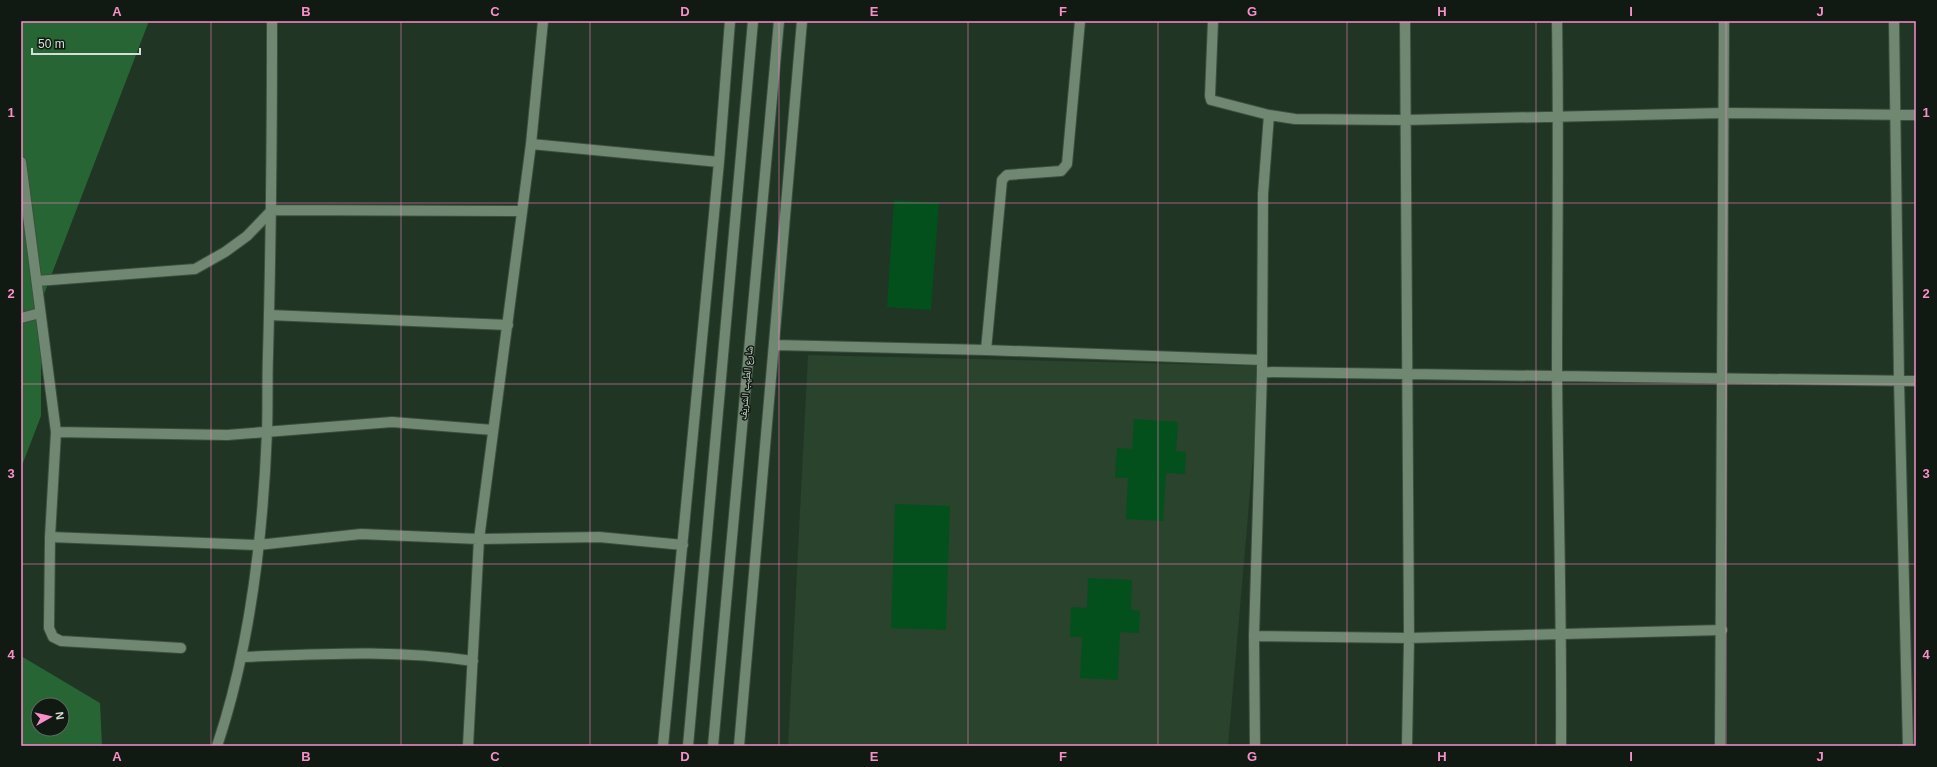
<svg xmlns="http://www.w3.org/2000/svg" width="1937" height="767" font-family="Arial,'Noto Naskh Arabic',sans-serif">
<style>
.built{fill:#29432d}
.green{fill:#276634;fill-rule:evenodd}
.building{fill:#03501d}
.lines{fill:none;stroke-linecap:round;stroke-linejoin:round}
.street-casing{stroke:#3d4f40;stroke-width:12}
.secondary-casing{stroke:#3d4f40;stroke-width:12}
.street{stroke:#708772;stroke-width:10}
.secondary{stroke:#708772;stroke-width:10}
.grid{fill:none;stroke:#f98fc9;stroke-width:1;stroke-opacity:0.55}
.labels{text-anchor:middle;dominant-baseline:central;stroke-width:3;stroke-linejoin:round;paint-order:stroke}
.street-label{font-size:10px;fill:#d4e0d5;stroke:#111a12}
.neatline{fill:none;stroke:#f98fc9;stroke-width:1.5}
.grid-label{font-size:13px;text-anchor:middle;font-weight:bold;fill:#f98fc9}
</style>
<rect width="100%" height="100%" fill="#203523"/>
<!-- built -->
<path class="built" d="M808,355L1261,366L1228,746H788Z"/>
<!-- green -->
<path class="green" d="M21,21H149L41,302V416L21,468Z
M21,656L100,703L102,746H21ZM38,705H62V729H38Z"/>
<!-- building -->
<path class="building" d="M894,200L939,203L931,310L887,307Z
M1134,419L1178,422L1176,451L1186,452L1185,474L1166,473L1163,521L1126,519L1128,478H1115L1117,448L1132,449Z
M895,504L950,506L946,630L891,628Z
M1088,578L1132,580L1131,610L1140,611L1139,633L1120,632L1118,680L1080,678L1082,637H1070L1071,607L1087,608Z"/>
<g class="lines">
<!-- street casing -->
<g class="street-casing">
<path id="street" d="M1213,21L1210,96L1211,100L1269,115
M1405,21L1409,638L1407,746
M1557,21C1559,139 1557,257 1557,374C1558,498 1562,622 1561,746
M1894,21L1899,381L1908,746
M531,144L719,162
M21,162L56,432L50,537L49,628L53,637L61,641L181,648
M37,281L195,269L225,252L247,236L272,210L522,211
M269,315L508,325
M21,318L40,313
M774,345L986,350L1262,360
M986,350L1002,180L1007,175L1061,171L1067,164L1080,21
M1262,372L1916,381
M56,432L227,435L392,422L493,430
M50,537L258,545L361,534L479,539L599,537L683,545
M1254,636L1409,638L1722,630
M241,657C319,654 396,649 473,661
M217,746C250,648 263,535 267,432C268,406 267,380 268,355C271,243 272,132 272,21
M468,746L479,539L531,144L543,21
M663,746L719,162L730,21
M739,746L802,21
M1255,746L1254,636L1262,372L1263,194L1269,115L1295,119L1405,120L1723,113L1916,115"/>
</g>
<!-- secondary casing -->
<g class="secondary-casing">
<path id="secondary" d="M688,746L753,21
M713,746L779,21
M1720,746L1724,21"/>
</g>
<!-- street -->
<use href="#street" class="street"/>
<!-- secondary -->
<use href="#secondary" class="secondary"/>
</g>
<!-- grid -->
<path class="grid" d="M211,21V746M401,21V746M590,21V746M779,21V746M968,21V746M1158,21V746M1347,21V746M1536,21V746M1726,21V746M21,203H1916M21,384H1916M21,564H1916"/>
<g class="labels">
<!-- street labels -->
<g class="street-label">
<text transform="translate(746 383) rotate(-85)">شارع الطيب الشريف</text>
</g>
</g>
<!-- border -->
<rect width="1937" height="767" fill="none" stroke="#111a12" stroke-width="44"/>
<!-- north arrow -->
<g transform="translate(50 717) rotate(82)"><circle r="19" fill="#111a12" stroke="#5f6960"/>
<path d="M0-3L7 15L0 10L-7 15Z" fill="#f98fc9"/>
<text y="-6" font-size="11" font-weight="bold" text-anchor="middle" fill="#d4e0d5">N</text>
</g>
<!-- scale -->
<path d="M32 48v6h108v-6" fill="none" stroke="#d4e0d5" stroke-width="2"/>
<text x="38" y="48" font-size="12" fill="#d4e0d5" stroke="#111a12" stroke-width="3" paint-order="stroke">50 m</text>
<rect x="22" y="22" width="1893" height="723" class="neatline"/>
<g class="grid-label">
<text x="117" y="16">A</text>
<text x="306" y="16">B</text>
<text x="495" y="16">C</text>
<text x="685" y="16">D</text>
<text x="874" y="16">E</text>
<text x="1063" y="16">F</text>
<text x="1252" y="16">G</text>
<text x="1442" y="16">H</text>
<text x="1631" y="16">I</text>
<text x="1820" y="16">J</text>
<text x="11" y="117">1</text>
<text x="1926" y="117">1</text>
<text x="11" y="298">2</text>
<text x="1926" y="298">2</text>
<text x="11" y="478">3</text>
<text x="1926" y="478">3</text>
<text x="11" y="659">4</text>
<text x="1926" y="659">4</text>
<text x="117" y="761">A</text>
<text x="306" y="761">B</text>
<text x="495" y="761">C</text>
<text x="685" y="761">D</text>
<text x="874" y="761">E</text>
<text x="1063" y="761">F</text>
<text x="1252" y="761">G</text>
<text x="1442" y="761">H</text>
<text x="1631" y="761">I</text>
<text x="1820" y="761">J</text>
</g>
</svg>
